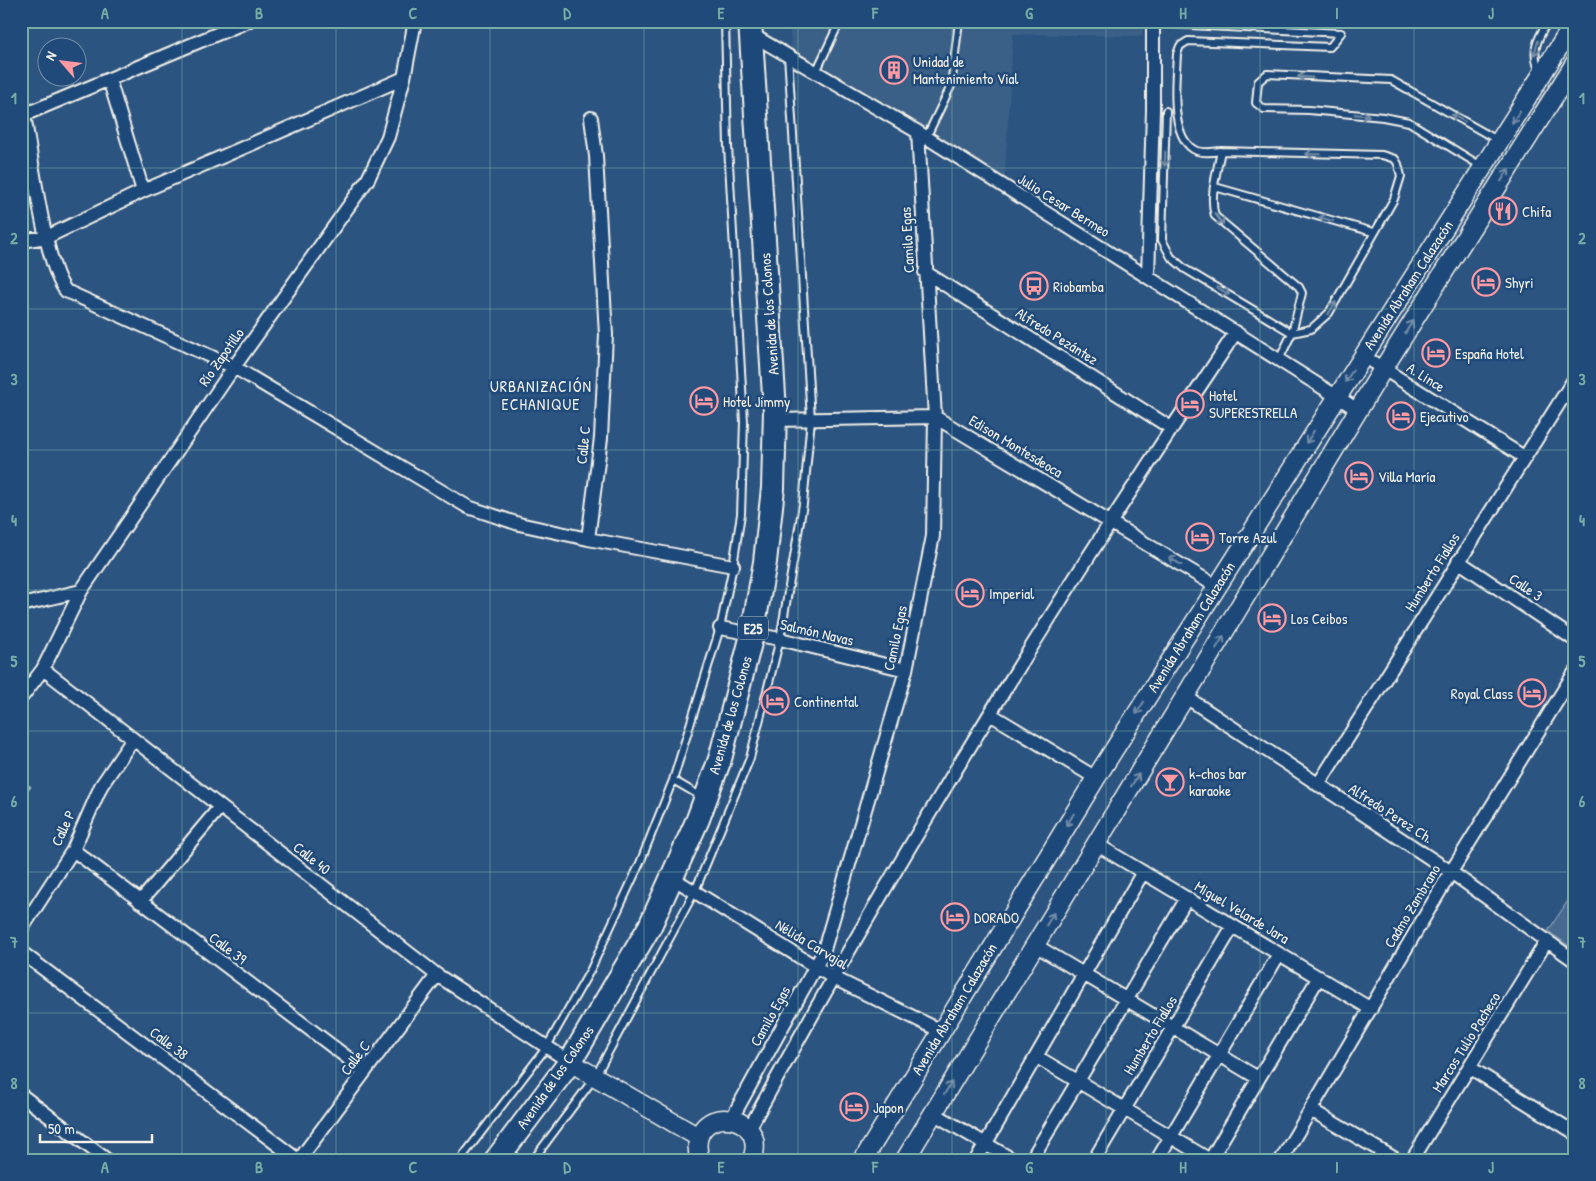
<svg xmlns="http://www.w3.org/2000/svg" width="1596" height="1181" font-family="'Patrick Hand',sans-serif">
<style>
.built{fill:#3b6088}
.green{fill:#496b90;stroke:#9eaebc}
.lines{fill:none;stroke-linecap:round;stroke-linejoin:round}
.stream{stroke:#a7b4c0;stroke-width:4.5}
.lane-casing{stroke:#f4f1e8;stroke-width:10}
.street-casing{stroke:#f4f1e8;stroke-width:16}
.secondary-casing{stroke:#f4f1e8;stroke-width:21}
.highway-casing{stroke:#f4f1e8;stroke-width:26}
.lane{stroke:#1f4a7a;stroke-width:6}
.street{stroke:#1f4a7a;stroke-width:12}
.secondary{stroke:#1f4a7a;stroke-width:18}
.highway{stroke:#1f4a7a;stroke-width:22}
.oneway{stroke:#748da6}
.grid{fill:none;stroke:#76ada5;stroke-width:1;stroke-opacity:0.55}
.labels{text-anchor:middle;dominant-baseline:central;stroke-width:5;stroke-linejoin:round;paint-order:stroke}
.shield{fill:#1f4a7a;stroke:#b4bfc7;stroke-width:1}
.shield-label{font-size:14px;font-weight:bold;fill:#f4f1e8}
.poi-label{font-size:15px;fill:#f4f1e8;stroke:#1f4a7a;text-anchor:start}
.street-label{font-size:15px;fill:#f4f1e8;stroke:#1f4a7a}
.neighbourhood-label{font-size:16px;letter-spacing:1px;fill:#f4f1e8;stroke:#1f4a7a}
.neatline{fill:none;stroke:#76ada5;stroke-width:2}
.grid-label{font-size:16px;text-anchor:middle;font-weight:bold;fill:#76ada5}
</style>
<rect width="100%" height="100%" fill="#2c5481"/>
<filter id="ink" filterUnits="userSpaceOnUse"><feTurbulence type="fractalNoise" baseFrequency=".02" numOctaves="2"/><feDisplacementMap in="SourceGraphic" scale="10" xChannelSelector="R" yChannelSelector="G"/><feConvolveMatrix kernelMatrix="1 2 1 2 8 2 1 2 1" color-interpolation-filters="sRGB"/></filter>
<g filter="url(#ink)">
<!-- built -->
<path class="built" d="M789,21H1143L1142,36L1013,34L1004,187L792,53Z"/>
<!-- green -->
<path class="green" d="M1575,890V950L1548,931Z"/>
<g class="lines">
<!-- stream -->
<path class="stream" d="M21,790L29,787"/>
<!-- lane casing -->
<g class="lane-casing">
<path id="lane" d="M1153,23L1341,33
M816,72L840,21
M1540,73C1531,51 1536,41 1548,21
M1166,111L1162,240L1171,257L1185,269L1292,333L1311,329L1329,313L1394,199L1401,176L1398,164L1395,159L1382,155L1221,151C1217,171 1209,197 1215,216L1299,287L1302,293L1292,333L1279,360
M926,138L951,86L959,21
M1221,151C1214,152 1204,153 1197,151C1168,139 1176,78 1177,54L1180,46L1188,41L1330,47L1341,33
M1481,166L1409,122L1383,117L1309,110L1264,109L1256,103L1258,82L1267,74L1391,80L1499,141
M1215,187L1373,232
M673,780L702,797
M460,1160L546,1048L591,969L640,863L673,780L720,628L733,566L741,514L744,422L728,146L725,21
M533,1160L595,1077L695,891L750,758L780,639L803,504L811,419L788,55"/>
</g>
<!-- street casing -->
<g class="street-casing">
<path id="street" d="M749,33L918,132L1358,410
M109,79L143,191
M24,115C31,152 45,267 66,291L234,367L468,507L519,524L588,539
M21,116L248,21
M591,118L596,156L606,335L601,438L588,539L733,566
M21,241L47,237L143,191L404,78
M925,272L1171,428
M1148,277L1153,110V21
M1363,356L1524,457
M775,420L935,417L1216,586
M1458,561L1575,640
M21,605L81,591
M720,628L780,639L906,670
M43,669L437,975L570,1062
M1186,697L1451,872L1575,961
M21,698L43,669L81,591L234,367L368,179L388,137L404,78L415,21
M990,714L1096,778
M1318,785L1575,378
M1096,844L1371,1009
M73,850L365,1071
M671,877L832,977L941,1031
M140,902L220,807
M21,930L73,850L101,786L133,739
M1035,945L1258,1078
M21,952L298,1160
M1037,1057L1210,1160
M1469,1067L1575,1133
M21,1095L107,1160
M1311,1110L1397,1160
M933,1113L1013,1160
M732,1118L823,953L906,670L933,536L935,417L918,132
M749,1129C898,856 1062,590 1236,332
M299,1160L437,975
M976,1160L1143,872
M1031,1160L1187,898
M1094,1160L1233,926
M1157,1160L1279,954
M1210,1160L1319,977
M1281,1160L1451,872L1575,672
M1412,1160L1546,942"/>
</g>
<!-- secondary casing -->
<g class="secondary-casing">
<path id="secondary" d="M570,1062L698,1137
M700,1160C682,1103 771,1108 752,1160
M863,1160L1096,778L1575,22
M905,1160L1383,369L1575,63"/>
</g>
<!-- highway casing -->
<g class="highway-casing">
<path id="highway" d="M496,1160L570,1062L650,926L698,819L720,759L752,635L765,562L773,488L775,411L750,21"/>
</g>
<!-- lane -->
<use href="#lane" class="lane"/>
<!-- street -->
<use href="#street" class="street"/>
<!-- secondary -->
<use href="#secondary" class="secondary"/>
<!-- highway -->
<use href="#highway" class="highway"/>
</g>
<!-- one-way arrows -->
<defs><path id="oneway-shaft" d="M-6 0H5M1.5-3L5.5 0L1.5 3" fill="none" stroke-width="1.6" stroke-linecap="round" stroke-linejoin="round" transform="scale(1.25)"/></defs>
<g class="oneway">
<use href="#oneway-shaft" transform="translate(1536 48) rotate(106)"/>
<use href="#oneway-shaft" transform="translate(1305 77) rotate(-177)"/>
<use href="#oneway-shaft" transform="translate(1362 115) rotate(5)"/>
<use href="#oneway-shaft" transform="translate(1516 117) rotate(122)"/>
<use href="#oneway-shaft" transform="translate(1458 118) rotate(-151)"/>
<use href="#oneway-shaft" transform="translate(1313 154) rotate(-179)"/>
<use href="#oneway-shaft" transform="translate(1165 159) rotate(92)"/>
<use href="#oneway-shaft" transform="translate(1505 175) rotate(-58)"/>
<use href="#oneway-shaft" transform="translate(1219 219) rotate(54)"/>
<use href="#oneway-shaft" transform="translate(1326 219) rotate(-164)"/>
<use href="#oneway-shaft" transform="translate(1223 291) rotate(31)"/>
<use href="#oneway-shaft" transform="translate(1332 308) rotate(-59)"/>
<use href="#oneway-shaft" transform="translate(1409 327) rotate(-58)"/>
<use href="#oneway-shaft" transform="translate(1349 376) rotate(123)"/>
<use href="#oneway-shaft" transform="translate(1310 437) rotate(122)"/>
<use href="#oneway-shaft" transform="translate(1175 561) rotate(-149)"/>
<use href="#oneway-shaft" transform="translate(1220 642) rotate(-59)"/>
<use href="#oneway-shaft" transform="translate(1140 708) rotate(122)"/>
<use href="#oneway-shaft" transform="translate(1135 780) rotate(-58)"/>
<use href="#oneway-shaft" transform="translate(1070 820) rotate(121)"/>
<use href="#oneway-shaft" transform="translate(1050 919) rotate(-59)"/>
<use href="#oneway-shaft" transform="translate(948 1088) rotate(-59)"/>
</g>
</g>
<!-- grid -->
<path class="grid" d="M182,21V1160M336,21V1160M490,21V1160M644,21V1160M798,21V1160M952,21V1160M1106,21V1160M1260,21V1160M1414,21V1160M21,168H1575M21,309H1575M21,450H1575M21,590H1575M21,731H1575M21,872H1575M21,1013H1575"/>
<!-- icons -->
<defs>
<g id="building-ring" transform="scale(1.4375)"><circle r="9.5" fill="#1f4a7a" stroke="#ff9aa2" stroke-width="1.5"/><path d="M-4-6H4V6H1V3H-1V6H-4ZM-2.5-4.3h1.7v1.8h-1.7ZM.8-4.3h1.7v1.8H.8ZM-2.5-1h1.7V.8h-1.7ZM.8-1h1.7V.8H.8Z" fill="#ff9aa2"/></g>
<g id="restaurant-ring" transform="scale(1.4375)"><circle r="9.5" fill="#1f4a7a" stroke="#ff9aa2" stroke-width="1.5"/><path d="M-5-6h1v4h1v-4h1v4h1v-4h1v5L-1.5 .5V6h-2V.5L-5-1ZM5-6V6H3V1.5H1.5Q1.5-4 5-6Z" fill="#ff9aa2"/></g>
<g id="hotel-ring" transform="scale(1.4375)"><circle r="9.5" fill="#1f4a7a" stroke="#ff9aa2" stroke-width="1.5"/><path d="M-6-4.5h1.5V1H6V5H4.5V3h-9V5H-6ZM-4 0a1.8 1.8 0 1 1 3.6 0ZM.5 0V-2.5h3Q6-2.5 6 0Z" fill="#ff9aa2"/></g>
<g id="bus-ring" transform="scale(1.4375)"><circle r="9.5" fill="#1f4a7a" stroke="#ff9aa2" stroke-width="1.5"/><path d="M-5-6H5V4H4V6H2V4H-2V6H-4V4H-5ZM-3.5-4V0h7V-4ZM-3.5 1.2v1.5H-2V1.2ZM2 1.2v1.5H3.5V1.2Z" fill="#ff9aa2"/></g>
<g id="bar-ring" transform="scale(1.4375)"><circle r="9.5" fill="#1f4a7a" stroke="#ff9aa2" stroke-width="1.5"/><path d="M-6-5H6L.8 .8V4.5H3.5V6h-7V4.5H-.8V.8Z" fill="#ff9aa2"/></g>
</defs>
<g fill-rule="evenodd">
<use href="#building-ring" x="894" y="70"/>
<use href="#restaurant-ring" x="1503" y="211"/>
<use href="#hotel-ring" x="1486" y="282"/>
<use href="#bus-ring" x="1034" y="286"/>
<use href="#hotel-ring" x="1436" y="353"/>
<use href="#hotel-ring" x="704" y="401"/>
<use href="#hotel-ring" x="1190" y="404"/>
<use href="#hotel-ring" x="1401" y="416"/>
<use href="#hotel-ring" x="1359" y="476"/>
<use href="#hotel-ring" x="1200" y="537"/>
<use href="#hotel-ring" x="970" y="593"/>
<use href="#hotel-ring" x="1272" y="618"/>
<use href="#hotel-ring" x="1532" y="693"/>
<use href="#hotel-ring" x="775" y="701"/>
<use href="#bar-ring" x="1170" y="782"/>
<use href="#hotel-ring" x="955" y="917"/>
<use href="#hotel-ring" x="854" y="1107"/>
</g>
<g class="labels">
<!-- shield labels -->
<rect class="shield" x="738" y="616.5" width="30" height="23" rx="4"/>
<g class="shield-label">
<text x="753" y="628">E25</text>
</g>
<!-- poi labels -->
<g class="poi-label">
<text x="913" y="61">Unidad de<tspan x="913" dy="17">Mantenimiento Vial</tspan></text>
<text x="1522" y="211">Chifa</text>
<text x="1505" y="282">Shyri</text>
<text x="1053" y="286">Riobamba</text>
<text x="1455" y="353">España Hotel</text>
<text x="1209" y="395">Hotel<tspan x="1209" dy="17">SUPERESTRELLA</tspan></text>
<text x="723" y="401">Hotel Jimmy</text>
<text x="1420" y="416">Ejecutivo</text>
<text x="1378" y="476">Villa María</text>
<text x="1219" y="537">Torre Azul</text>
<text x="989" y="593">Imperial</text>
<text x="1291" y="618">Los Ceibos</text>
<text x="1513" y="693" text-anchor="end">Royal Class</text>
<text x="794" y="701">Continental</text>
<text x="1189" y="773">k-chos bar<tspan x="1189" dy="17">karaoke</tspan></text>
<text x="974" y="917">DORADO</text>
<text x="873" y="1107">Japon</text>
</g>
<!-- street labels -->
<g class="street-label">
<text transform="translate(1064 205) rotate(32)">Julio Cesar Bermeo</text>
<text transform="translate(907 240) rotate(-93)">Camilo Egas</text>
<text transform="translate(1408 285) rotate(-57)">Avenida Abraham Calazacón</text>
<text transform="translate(769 314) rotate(-94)">Avenida de los Colonos</text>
<text transform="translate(1057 336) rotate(32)">Alfredo Pezántez</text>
<text transform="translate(221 357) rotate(-55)">Río Zapotillo</text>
<text transform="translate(1426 377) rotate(32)">A. Lince</text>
<text transform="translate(583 445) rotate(-84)">Calle C</text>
<text transform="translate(1016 446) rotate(31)">Edison Montesdeoca</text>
<text transform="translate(1432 572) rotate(-58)">Humberto Fiallos</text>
<text transform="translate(1526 587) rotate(34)">Calle 3</text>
<text transform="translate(1191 627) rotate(-58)">Avenida Abraham Calazacón</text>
<text transform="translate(817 632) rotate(13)">Salmón Navas</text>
<text transform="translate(895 638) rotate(-78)">Camilo Egas</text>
<text transform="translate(730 715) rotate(-74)">Avenida de los Colonos</text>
<text transform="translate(1391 813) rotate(33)">Alfredo Perez Ch.</text>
<text transform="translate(63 828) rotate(-65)">Calle P</text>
<text transform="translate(312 858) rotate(38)">Calle 40</text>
<text transform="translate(1412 906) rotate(-59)">Cadmo Zambrano</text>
<text transform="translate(1242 912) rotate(31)">Miguel Velarde Jara</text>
<text transform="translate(812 944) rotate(31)">Nélida Carvajal</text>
<text transform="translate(228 948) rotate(37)">Calle 39</text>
<text transform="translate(954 1009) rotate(-59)">Avenida Abraham Calazacón</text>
<text transform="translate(770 1016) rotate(-61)">Camilo Egas</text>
<text transform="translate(1150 1035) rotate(-59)">Humberto Fiallos</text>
<text transform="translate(1466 1042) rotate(-58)">Marcos Tulio Pacheco</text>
<text transform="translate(169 1043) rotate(37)">Calle 38</text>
<text transform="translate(355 1058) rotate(-53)">Calle C</text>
<text transform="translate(555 1077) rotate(-55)">Avenida de los Colonos</text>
</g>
<!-- neighbourhood labels -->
<g class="neighbourhood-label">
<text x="541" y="386">URBANIZACIÓN<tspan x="541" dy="18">ECHANIQUE</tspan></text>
</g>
</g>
<!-- margin -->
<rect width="1596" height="1181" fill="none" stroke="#1f4a7a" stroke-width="55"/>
<!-- north arrow -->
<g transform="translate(62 62) rotate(298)"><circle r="24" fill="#1f4a7a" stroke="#748da6"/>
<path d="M0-4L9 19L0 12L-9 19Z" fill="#ff9aa2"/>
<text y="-8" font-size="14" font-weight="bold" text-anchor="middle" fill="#f4f1e8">N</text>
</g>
<!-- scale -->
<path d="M40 1134v8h112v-8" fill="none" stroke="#f4f1e8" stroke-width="2.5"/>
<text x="48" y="1134" font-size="15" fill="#f4f1e8" stroke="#1f4a7a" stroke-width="4" paint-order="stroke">50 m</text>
<rect x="28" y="28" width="1540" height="1126" class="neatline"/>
<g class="grid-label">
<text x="105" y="19">A</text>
<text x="259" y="19">B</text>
<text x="413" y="19">C</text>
<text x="567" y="19">D</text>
<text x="721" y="19">E</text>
<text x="875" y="19">F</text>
<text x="1029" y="19">G</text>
<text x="1183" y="19">H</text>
<text x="1337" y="19">I</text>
<text x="1491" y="19">J</text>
<text x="14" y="104">1</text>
<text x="1582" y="104">1</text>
<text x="14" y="244">2</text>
<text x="1582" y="244">2</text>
<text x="14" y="385">3</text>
<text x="1582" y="385">3</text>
<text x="14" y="526">4</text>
<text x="1582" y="526">4</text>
<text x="14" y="667">5</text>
<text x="1582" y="667">5</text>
<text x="14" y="807">6</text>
<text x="1582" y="807">6</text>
<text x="14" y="948">7</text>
<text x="1582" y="948">7</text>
<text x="14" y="1089">8</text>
<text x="1582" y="1089">8</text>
<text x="105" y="1173">A</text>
<text x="259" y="1173">B</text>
<text x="413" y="1173">C</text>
<text x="567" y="1173">D</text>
<text x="721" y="1173">E</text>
<text x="875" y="1173">F</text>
<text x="1029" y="1173">G</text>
<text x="1183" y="1173">H</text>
<text x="1337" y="1173">I</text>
<text x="1491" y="1173">J</text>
</g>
</svg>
